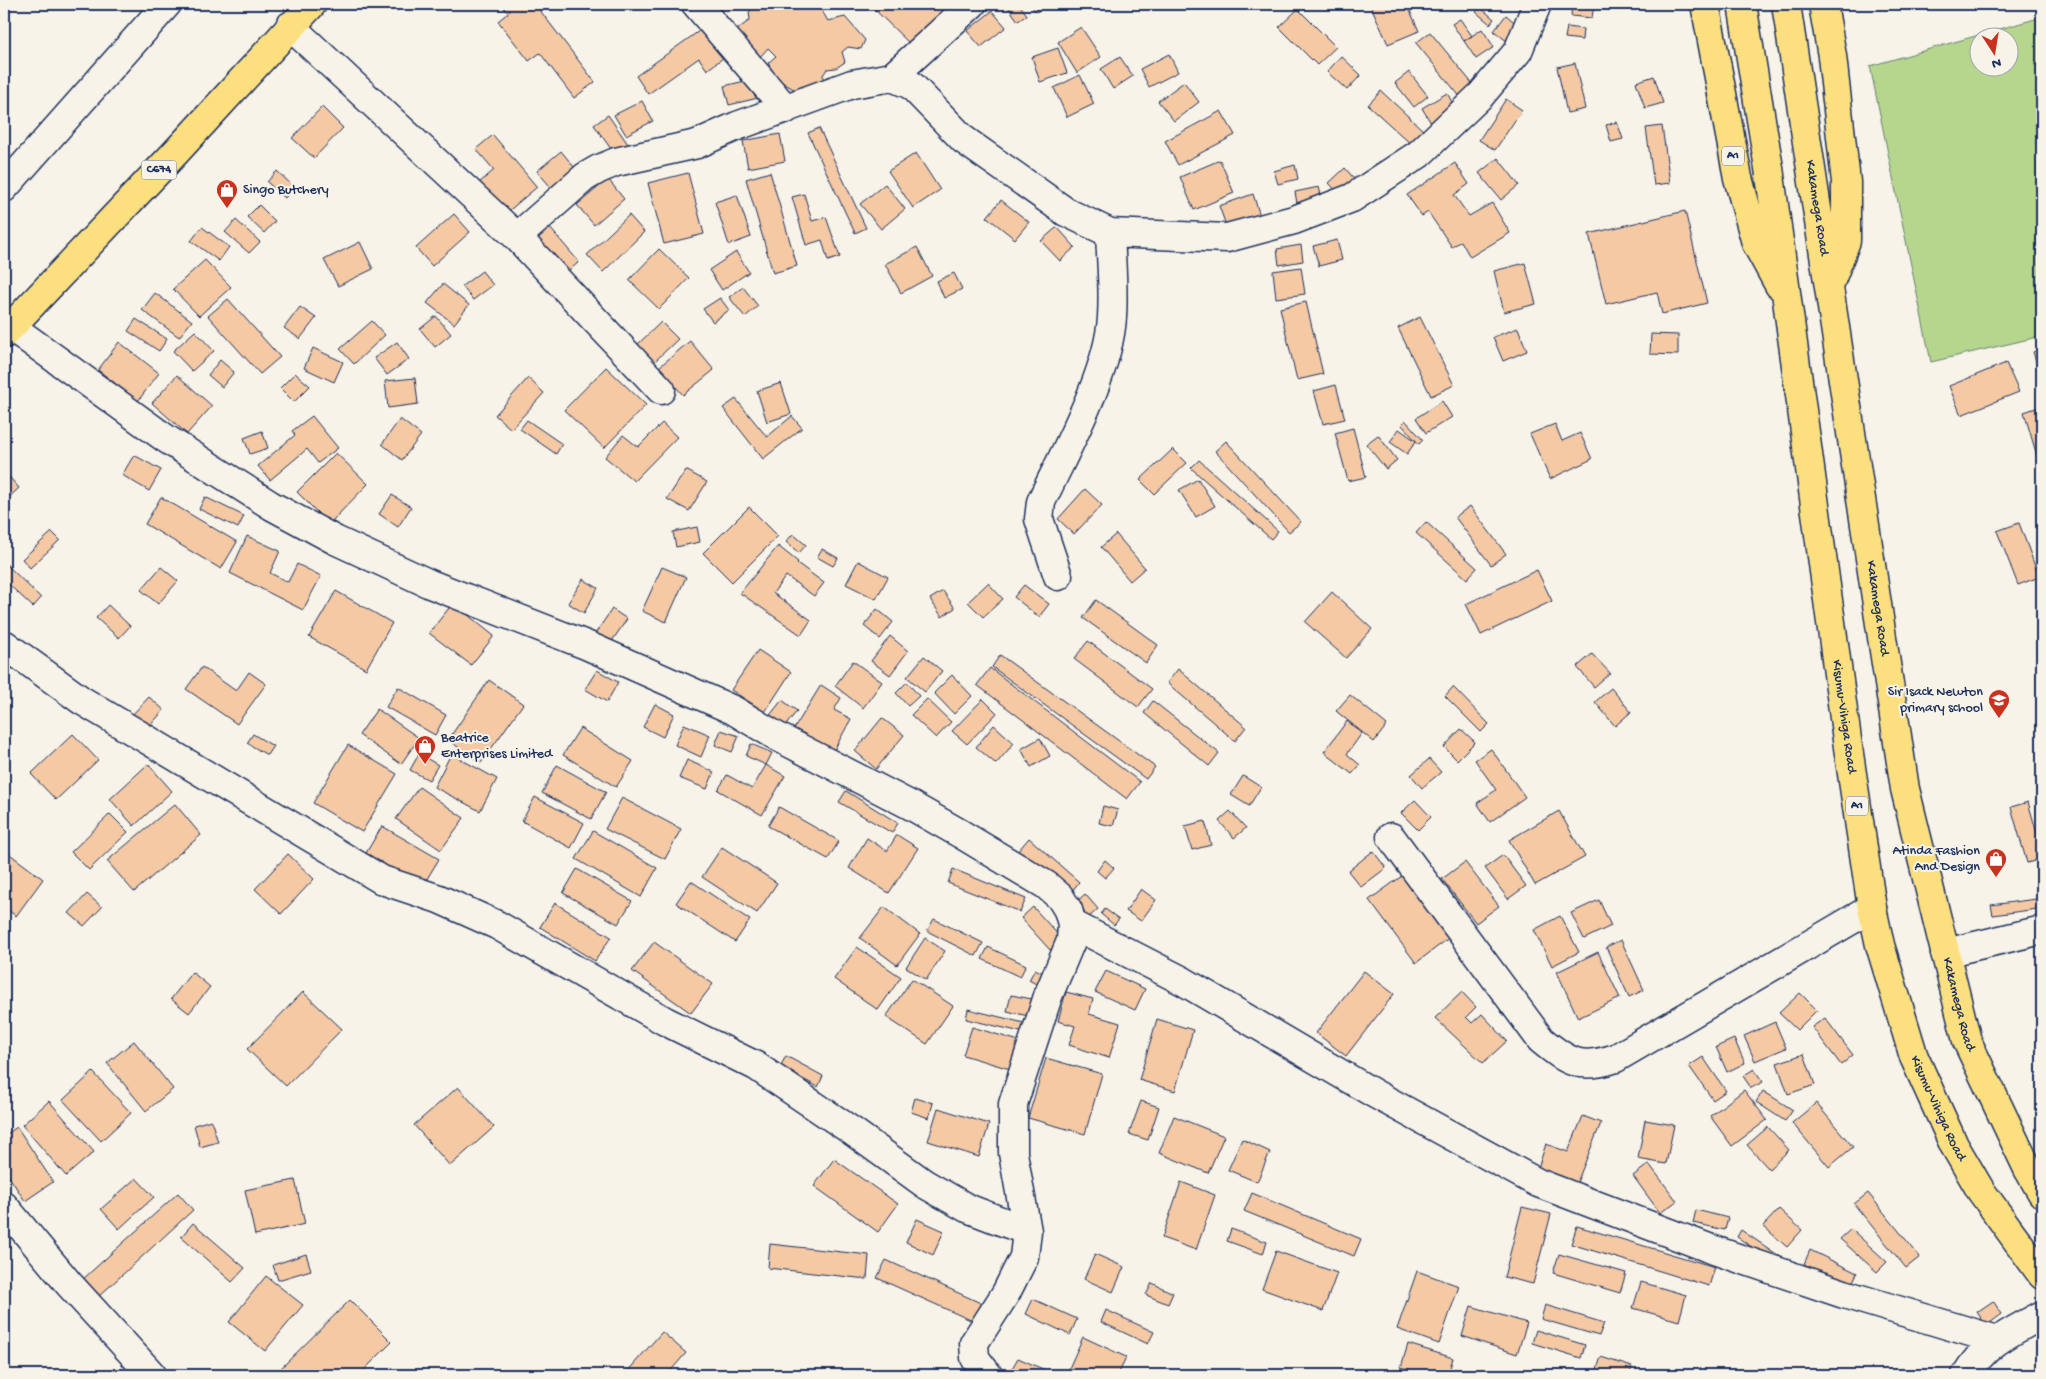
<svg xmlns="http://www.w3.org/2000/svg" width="2046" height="1379" font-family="'Gochi Hand',sans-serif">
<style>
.green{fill:#b6d58d;stroke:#688276;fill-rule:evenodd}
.building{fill:#f4c9a4;stroke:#1b2f5e}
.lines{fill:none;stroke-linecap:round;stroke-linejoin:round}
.street-casing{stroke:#1b2f5e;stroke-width:31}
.primary-casing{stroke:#1b2f5e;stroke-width:31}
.highway-casing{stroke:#1b2f5e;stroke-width:31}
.street{stroke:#f7f3e8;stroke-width:28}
.primary{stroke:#fce080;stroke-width:28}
.highway{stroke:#fce080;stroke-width:28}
.labels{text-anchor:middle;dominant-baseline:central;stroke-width:4;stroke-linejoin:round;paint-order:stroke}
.shield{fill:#f7f3e8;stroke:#5d6a87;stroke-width:1}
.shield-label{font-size:12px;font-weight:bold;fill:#1b2f5e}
.poi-label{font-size:14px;fill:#1b2f5e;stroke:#f7f3e8;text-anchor:start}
.street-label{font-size:14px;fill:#1b2f5e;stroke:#f7f3e8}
</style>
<rect width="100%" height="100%" fill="#f7f3e8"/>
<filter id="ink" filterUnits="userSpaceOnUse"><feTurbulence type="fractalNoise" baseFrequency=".02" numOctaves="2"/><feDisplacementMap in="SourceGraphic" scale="10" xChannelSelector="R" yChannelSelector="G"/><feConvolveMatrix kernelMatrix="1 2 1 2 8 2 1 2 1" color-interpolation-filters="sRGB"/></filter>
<g filter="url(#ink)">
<!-- green -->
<path class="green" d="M2042,17V336L1931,362L1870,66ZM1978,38H2008V68H1978Z"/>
<!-- building -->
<path class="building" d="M501,4H535L595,82L574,98L540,53L529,61L498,21L508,13Z
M758,4H821L822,11L828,21L845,17L865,40L861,49L848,47L842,52L845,62L836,68L827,69L823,75L824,81L804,95L778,80L768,63L776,56L768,48L759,58L734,32L750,20L749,12Z
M877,4H953L912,46L873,8Z
M1006,4H1019L1027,15L1018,21Z
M1029,4H1046L1037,12Z
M1370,4H1407L1419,31L1388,44Z
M1572,4H1594L1592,18L1571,16Z
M1480,7L1494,19L1490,24L1476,12Z
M1298,9L1336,47L1317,65L1279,27Z
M992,11L1006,27L981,47L967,31Z
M1506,15L1520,27L1508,42L1494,31Z
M1460,19L1472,36L1464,41L1452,24Z
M706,26L727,55L707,70L699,58L648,94L636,76Z
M1081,27L1101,57L1077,73L1058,42Z
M1567,27L1583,29L1582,40L1565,38Z
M1482,29L1494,47L1476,59L1464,41Z
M1430,32L1476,88L1462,99L1416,43Z
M1058,48L1067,73L1040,82L1032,57Z
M1169,54L1178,72L1149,87L1140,69Z
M1341,56L1361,75L1347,90L1327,72Z
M1120,57L1133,76L1113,89L1101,69Z
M1575,63L1585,109L1567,113L1557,67Z
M1409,72L1428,96L1414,107L1395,83Z
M1080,75L1094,104L1067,117L1054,88Z
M1654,76L1663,103L1645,108L1636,82Z
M753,79L758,98L729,105L724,86Z
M1184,82L1199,102L1174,121L1158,101Z
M1381,91L1425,132L1412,145L1368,105Z
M1447,93L1456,109L1431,123L1422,108Z
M1506,99L1522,110L1495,150L1479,140Z
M642,101L653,121L626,135L614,115Z
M322,107L343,128L314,158L292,138Z
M1221,111L1235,135L1178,165L1165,141Z
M608,115L630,147L616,156L594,125Z
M1617,122L1623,139L1611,142L1606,125Z
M1662,126L1670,183L1654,185L1646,128Z
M819,128L866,228L855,233L808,133Z
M780,134L785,161L748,168L743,141Z
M493,135L537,187L505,214L479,183L494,170L476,149Z
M561,151L579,173L556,193L537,171Z
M916,153L940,190L913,208L888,171Z
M1498,158L1519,185L1501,200L1479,173Z
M1220,160L1234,193L1194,210L1180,177Z
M1455,163L1469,184L1454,195L1469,216L1492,203L1510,233L1470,257L1461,241L1452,247L1428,212L1422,216L1407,195Z
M1295,165L1298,179L1278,184L1274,171Z
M1345,168L1356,181L1340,195L1329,183Z
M277,171L294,187L285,198L267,182Z
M770,172L797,266L773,273L746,179Z
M688,173L704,234L664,244L648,183Z
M608,179L624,199L594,225L577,205Z
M885,184L905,209L881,229L860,204Z
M1319,187L1323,203L1298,209L1295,192Z
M804,194L812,221L826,217L840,257L828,261L822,240L806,245L792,197Z
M1253,194L1260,216L1227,228L1219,206Z
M737,195L751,237L729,245L715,202Z
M1001,200L1029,222L1015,239L987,217Z
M259,205L275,221L264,233L247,217Z
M1685,211L1707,303L1662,314L1657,292L1606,304L1589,234Z
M454,214L470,232L432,266L416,248Z
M629,215L644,232L603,272L587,255Z
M236,220L260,242L249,253L225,232Z
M202,227L229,247L219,261L191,241Z
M1057,227L1075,247L1060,261L1041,241Z
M550,228L579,262L560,278L531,243Z
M1337,240L1342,260L1319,266L1313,246Z
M360,242L373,269L338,286L324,260Z
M1301,245L1303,261L1279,265L1277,249Z
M917,247L932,276L901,293L885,264Z
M659,249L689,278L659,309L629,280Z
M736,252L749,272L722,290L709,270Z
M205,260L231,287L199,316L173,289Z
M1525,263L1536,304L1504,312L1494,271Z
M1301,267L1305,294L1276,298L1273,271Z
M482,271L493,285L473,300L462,286Z
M954,273L962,289L944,298L937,281Z
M443,284L469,305L454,324L427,303Z
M743,287L758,306L745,317L729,297Z
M155,293L192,321L179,337L142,310Z
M720,298L729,310L713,322L703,309Z
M228,299L280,357L260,374L208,316Z
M1306,302L1323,374L1297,380L1280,308Z
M300,307L316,318L300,339L284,328Z
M436,316L451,334L435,347L420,329Z
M1420,317L1454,385L1431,396L1398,328Z
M136,319L167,339L159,351L128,331Z
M372,321L385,335L354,364L340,349Z
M661,322L678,339L654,362L637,345Z
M1518,328L1527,351L1503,361L1493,337Z
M195,331L214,351L192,371L173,351Z
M1651,334L1678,335V355L1650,354Z
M690,341L714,370L683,395L659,367Z
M119,342L159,373L138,401L98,370Z
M397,342L409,359L387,375L374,358Z
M313,348L343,362L334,382L304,368Z
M2042,348V366L2038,368L2033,352Z
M220,360L234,372L222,387L208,375Z
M2006,363L2019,392L1961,415L1949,386Z
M606,367L646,405L604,448L564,410Z
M295,373L310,386L294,402L280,388Z
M177,375L212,406L187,434L152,403Z
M415,378L418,404L388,408L385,381Z
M528,378L544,393L511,429L495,415Z
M781,383L791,414L767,422L757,391Z
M1336,385L1345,419L1323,424L1314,391Z
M736,399L767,437L792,416L802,428L763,459L723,408Z
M1442,401L1452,417L1426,433L1416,418Z
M2042,406V473L2024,412Z
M312,416L338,448L318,463L307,449L270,480L258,466L295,435L292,431Z
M400,419L421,435L402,460L382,444Z
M527,420L562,444L556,454L520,429Z
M1405,420L1423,440L1419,444L1401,424Z
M662,423L677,437L634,481L605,457L623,435L638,447Z
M1555,424L1562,441L1580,433L1592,459L1550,479L1530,434Z
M1353,428L1366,477L1348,481L1335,433Z
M1399,429L1416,441L1407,454L1390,442Z
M262,431L268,448L250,454L244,438Z
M1378,435L1397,460L1386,469L1366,444Z
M1226,441L1301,522L1289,532L1215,451Z
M1173,449L1187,463L1154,494L1140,480Z
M336,453L368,484L329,524L297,492Z
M134,455L161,470L149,491L122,475Z
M1199,460L1278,531L1271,539L1191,468Z
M686,470L707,482L689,511L667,499Z
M4,471L19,488L4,502Z
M1198,479L1215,506L1196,517L1179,490Z
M1085,489L1102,505L1074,534L1058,519Z
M392,495L411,507L398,527L379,514Z
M161,497L237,542L221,569L145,524Z
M205,497L244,516L238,528L199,509Z
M1470,506L1506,554L1491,565L1455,517Z
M749,507L778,536L732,582L703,553Z
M1426,522L1477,568L1467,579L1416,533Z
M2019,523L2039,577L2018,585L1997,531Z
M697,527L700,542L676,547L673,532Z
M52,532L60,540L30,568L22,559Z
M793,534L806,545L799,553L786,542Z
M1116,534L1145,568L1130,581L1101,547Z
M247,536L280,551L270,573L288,582L297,564L321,576L303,610L230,573Z
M778,546L798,562L797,563L824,583L814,596L786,576L773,593L811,620L801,635L740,593Z
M822,549L838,558L833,566L817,557Z
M858,561L888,577L876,599L846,584Z
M4,562L41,598L33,607L4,580Z
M161,567L178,581L158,604L141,590Z
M662,567L686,577L666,622L642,611Z
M1537,570L1552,601L1481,635L1466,604Z
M583,579L598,588L584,613L568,603Z
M988,583L1003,599L983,617L968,602Z
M1024,585L1049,604L1039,617L1014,597Z
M336,591L392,623L366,669L309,637Z
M943,591L955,608L942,617L930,599Z
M1332,592L1372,629L1346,658L1305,622Z
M1096,600L1158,645L1146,663L1083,618Z
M453,603L494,636L471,665L429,633Z
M108,605L130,626L119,638L96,618Z
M612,609L627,619L610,644L595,634Z
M877,609L893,622L880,639L864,626Z
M890,636L908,651L890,675L871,661Z
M1088,641L1152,689L1138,707L1074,659Z
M758,650L791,672L765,712L731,690Z
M1592,654L1610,673L1594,687L1577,667Z
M1000,655L1155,767L1146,779L992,667Z
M924,656L942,671L925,692L907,677Z
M853,661L882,682L863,708L835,686Z
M202,667L236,691L249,672L266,684L237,724L186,689Z
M990,668L1140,782L1127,799L977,685Z
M1178,669L1246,727L1235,741L1167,683Z
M597,670L618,682L607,702L585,689Z
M952,675L972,696L954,714L934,693Z
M489,680L523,704L481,763L448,740Z
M907,682L919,696L908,706L896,693Z
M821,685L841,698L834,710L851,719L833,752L794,729Z
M398,687L446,715L435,735L386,707Z
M1453,687L1489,724L1481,732L1445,696Z
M1611,688L1631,712L1615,726L1595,702Z
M1350,695L1387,725L1374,742L1336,711Z
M149,697L164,710L147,729L132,715Z
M927,699L951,722L936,738L911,715Z
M983,699L997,713L967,744L952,731Z
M782,700L797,711L782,730L767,719Z
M1153,701L1219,753L1209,766L1144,713Z
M655,704L674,714L663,737L643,727Z
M377,709L419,738L401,764L359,735Z
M882,718L904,735L876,769L855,751Z
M1347,721L1362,733L1347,754L1360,765L1352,774L1324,752Z
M684,724L710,735L701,757L675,745Z
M994,725L1014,743L996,764L976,747Z
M580,728L633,761L616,787L563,755Z
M1461,729L1475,742L1457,760L1444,747Z
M721,730L739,736L732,752L715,745Z
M73,734L98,760L56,800L31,774Z
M253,734L273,746L267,755L247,743Z
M1040,738L1050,756L1031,767L1021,749Z
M751,744L772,753L766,765L746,756Z
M348,745L397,774L362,832L313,803Z
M1491,749L1525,797L1490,822L1477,803L1496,790L1475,760Z
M419,754L438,765L429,780L410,770Z
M451,754L497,779L480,811L434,787Z
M1429,759L1441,772L1422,788L1411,775Z
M687,760L714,772L707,789L679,778Z
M148,764L172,791L134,826L110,799Z
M557,765L606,792L591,819L542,793Z
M766,765L785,776L762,815L718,790L727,775L752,789Z
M1243,776L1261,787L1249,806L1231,795Z
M419,787L464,818L441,850L396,819Z
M846,791L898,823L892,833L839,802Z
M535,797L584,823L571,848L522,821Z
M622,798L681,829L665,859L605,829Z
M1415,800L1431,817L1418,830L1401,813Z
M2028,802L2042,851V859L2027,863L2011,807Z
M175,804L201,835L134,892L107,861Z
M1103,806L1118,810L1113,826L1099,823Z
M779,807L839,841L828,859L768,826Z
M1230,811L1246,828L1234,838L1219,821Z
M1559,811L1585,857L1535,885L1509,840Z
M110,814L128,832L89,870L71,852Z
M1205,821L1211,845L1192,850L1185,826Z
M382,826L439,859L422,887L366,853Z
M593,831L657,868L641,897L576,859Z
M897,835L918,848L889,893L849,868L867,838L887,851Z
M1029,838L1079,882L1069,895L1018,851Z
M722,847L777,883L757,913L702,877Z
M1373,851L1386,868L1361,887L1348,871Z
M7,852L43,879L16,916L4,907V856Z
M288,854L314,879L281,914L255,889Z
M1503,855L1526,886L1508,899L1485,868Z
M1105,860L1114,868L1105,878L1097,871Z
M1465,862L1499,906L1476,923L1442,879Z
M577,869L632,901L618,924L563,893Z
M953,869L1026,899L1020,912L948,883Z
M1402,876L1449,938L1416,963L1369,900Z
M691,881L750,920L735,942L676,903Z
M1141,889L1156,900L1141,921L1126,911Z
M87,894L102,907L84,926L69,913Z
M1085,894L1098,909L1087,919L1073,905Z
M2036,899L2037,909L1993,915L1991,905Z
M1599,900L1611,926L1584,939L1571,913Z
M555,903L611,937L595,961L540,927Z
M884,907L920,934L897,965L860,938Z
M1033,907L1062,939L1050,950L1021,918Z
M1105,909L1119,919L1114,925L1101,914Z
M1560,916L1579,952L1552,966L1534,930Z
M934,919L983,943L976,956L927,931Z
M925,938L945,951L926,980L906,967Z
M1621,940L1644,990L1629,997L1606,947Z
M654,942L713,984L691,1013L632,971Z
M857,947L901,977L878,1010L834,979Z
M988,947L1026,965L1020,977L982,959Z
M1598,952L1620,998L1578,1018L1557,972Z
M1035,969L1049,976L1043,988L1029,980Z
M1106,971L1145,989L1135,1010L1095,992Z
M1364,971L1394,994L1346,1056L1316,1033Z
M192,972L210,987L189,1013L171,999Z
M912,979L953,1006L927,1044L886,1017Z
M303,992L342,1029L286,1086L247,1049Z
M1066,992L1093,999L1089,1014L1120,1023L1109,1058L1069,1045L1075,1026L1058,1021Z
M1462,992L1476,1007L1466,1017L1472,1023L1482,1014L1507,1041L1483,1063L1435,1018Z
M1800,993L1817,1010L1797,1030L1779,1013Z
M1011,995L1032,999L1028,1016L1007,1011Z
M968,1009L1024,1023L1021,1032L966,1019Z
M1825,1018L1853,1055L1841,1065L1812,1027Z
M1157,1019L1193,1030L1175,1091L1139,1080Z
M1775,1022L1786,1048L1755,1061L1744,1036Z
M972,1027L1019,1041L1010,1069L963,1055Z
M1734,1039L1745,1063L1727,1072L1716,1047Z
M134,1041L173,1089L146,1111L107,1063Z
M1804,1054L1815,1085L1788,1094L1777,1063Z
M786,1056L823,1076L818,1087L780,1067Z
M1703,1057L1726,1091L1713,1100L1689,1066Z
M1046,1058L1102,1074L1085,1134L1028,1118Z
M1754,1069L1763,1082L1751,1088L1743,1076Z
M93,1072L131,1113L101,1141L63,1100Z
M458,1087L494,1127L450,1166L414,1125Z
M1744,1090L1767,1120L1732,1146L1710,1116Z
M1763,1091L1793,1110L1785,1121L1756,1102Z
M915,1098L933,1103L929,1118L911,1112Z
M49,1101L94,1152L66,1176L22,1125Z
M1141,1101L1159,1107L1148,1140L1129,1134Z
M1816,1103L1853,1147L1829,1167L1792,1123Z
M938,1108L989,1124L979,1157L928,1141Z
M1174,1116L1224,1136L1208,1173L1159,1153Z
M1583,1116L1601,1123L1576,1185L1537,1171L1546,1144L1568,1152Z
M211,1120L218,1142L200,1147L194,1125Z
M1645,1120L1674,1125L1666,1164L1638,1159Z
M17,1127L53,1182L25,1201L4,1169V1136Z
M1768,1127L1789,1150L1769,1169L1747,1145Z
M1242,1139L1270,1152L1257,1182L1228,1170Z
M834,1159L898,1204L878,1232L814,1186Z
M1649,1164L1677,1201L1660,1213L1633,1176Z
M136,1178L154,1197L119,1229L101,1209Z
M295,1180L305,1224L255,1235L245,1190Z
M1181,1182L1215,1195L1196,1250L1162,1238Z
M178,1193L193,1210L98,1297L82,1280Z
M1252,1193L1361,1239L1354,1256L1244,1211Z
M1868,1193L1920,1257L1906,1268L1854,1204Z
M1522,1207L1551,1214L1533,1284L1504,1277Z
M1779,1209L1802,1230L1787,1247L1763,1226Z
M1696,1210L1728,1218L1725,1230L1693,1223Z
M917,1219L944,1231L933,1255L906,1242Z
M193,1223L245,1268L232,1282L181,1237Z
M1577,1226L1715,1267L1709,1286L1571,1244Z
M1231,1229L1267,1242L1263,1254L1227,1241Z
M1851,1229L1887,1262L1877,1272L1840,1239Z
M1741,1230L1781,1257L1777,1264L1737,1237Z
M770,1244L869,1255L867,1279L768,1268Z
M1810,1250L1857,1273L1851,1286L1804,1264Z
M1276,1251L1337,1273L1323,1311L1262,1289Z
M306,1254L311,1270L278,1280L273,1265Z
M1095,1254L1124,1267L1113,1292L1084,1279Z
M1559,1254L1626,1273L1620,1293L1553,1273Z
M886,1260L985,1305L977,1323L877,1278Z
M1417,1271L1459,1286L1439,1344L1397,1329Z
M266,1276L303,1305L265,1351L229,1322Z
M1641,1282L1686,1295L1679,1321L1633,1308Z
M1152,1283L1173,1293L1168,1304L1146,1295Z
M1033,1299L1077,1319L1070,1335L1026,1314Z
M350,1300L392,1342L359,1375H274Z
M1993,1301L2002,1314L1986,1326L1977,1312Z
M1545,1305L1604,1323L1599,1336L1541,1319Z
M1471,1306L1527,1323L1517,1354L1462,1336Z
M1106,1310L1154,1332L1148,1344L1101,1322Z
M1536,1330L1585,1345L1581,1358L1532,1343Z
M662,1332L686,1353L667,1375H628L626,1373Z
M1083,1337L1126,1357L1118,1375H1066Z
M1408,1344L1453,1358L1448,1375H1428L1401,1367Z
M1601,1357L1632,1367L1629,1375H1595Z
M1018,1358L1045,1370L1043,1375H1022L1011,1370Z"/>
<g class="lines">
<!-- street casing -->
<g class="street-casing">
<path id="street" d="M696,4L786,109
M290,26L517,237L585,177L599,169L616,162L697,144L737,126L852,84L892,77L911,85L964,140L1066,212L1110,233L1227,238L1294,220L1352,198L1419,154L1481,95L1518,51L1537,4
M892,77L972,4
M4,188L167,4
M517,237L661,390
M10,326L165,438L272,506L335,540L430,584L586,645L733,710L778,737L910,805L961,834L1046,885L1060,897L1068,910L1072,924L1071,941L1048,996L1013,1104V1153L1027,1231L1024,1257L1006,1293L974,1343L975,1358L988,1375
M1058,576L1039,519L1041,502C1065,451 1109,373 1112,317C1114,289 1111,261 1110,233
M4,644L81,700L382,880L439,899L497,925L665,1021L756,1066L852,1131L925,1184L967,1208L1027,1231
M1391,837L1541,1040C1569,1063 1581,1070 1616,1058L1872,908
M1072,924L1183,981L1375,1094L1538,1183L1714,1250L1844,1294L1997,1340
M1945,953L2042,930
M4,1206L69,1284L152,1375
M1966,1375C1985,1343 2011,1332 2042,1315"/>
</g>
<!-- primary casing -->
<g class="primary-casing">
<path id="primary" d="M4,334L176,152L312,4"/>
</g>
<!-- highway casing -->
<g class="highway-casing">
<g id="highway">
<path d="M1705,4L1738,178L1756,243L1779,285"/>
<path id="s1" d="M1742,4L1769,168L1848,747L1872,908L1880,945L1914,1057L1954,1145L1981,1191L2042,1275"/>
<path id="s2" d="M1786,4L1905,789L1967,1041L2028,1169L2042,1193"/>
<path d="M1823,4L1832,56L1846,182V241L1830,283"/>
</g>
</g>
<!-- street -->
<use href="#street" class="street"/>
<!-- primary -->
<use href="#primary" class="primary"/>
<!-- highway -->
<use href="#highway" class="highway"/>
</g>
</g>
<!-- icons -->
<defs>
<g id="shop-pin" transform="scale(1.125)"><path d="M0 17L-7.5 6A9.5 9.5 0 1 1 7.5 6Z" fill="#c8321e" stroke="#f7f3e8"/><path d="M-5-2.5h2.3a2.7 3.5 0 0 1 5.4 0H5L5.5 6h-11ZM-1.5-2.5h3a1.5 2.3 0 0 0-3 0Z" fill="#fff"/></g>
<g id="school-pin" transform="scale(1.125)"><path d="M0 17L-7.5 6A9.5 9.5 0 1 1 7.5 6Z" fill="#c8321e" stroke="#f7f3e8"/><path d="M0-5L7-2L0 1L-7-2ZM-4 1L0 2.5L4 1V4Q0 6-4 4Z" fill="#fff"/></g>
</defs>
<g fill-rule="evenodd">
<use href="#shop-pin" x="227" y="190"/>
<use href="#school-pin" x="1999" y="700"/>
<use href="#shop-pin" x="425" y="746"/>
<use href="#shop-pin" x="1996" y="859"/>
</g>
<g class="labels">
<!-- shield labels -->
<g class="shield">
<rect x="1722" y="146.5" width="22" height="19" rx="4"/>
<rect x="141.5" y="160.5" width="35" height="19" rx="4"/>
<rect x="1846" y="796.5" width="22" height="19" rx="4"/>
</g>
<g class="shield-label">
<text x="1733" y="156">A1</text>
<text x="159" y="170">C674</text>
<text x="1857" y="806">A1</text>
</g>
<!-- poi labels -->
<g class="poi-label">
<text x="243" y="190">Singo Butchery</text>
<text x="1983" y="692" text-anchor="end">Sir Isack Newton<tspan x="1983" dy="16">primary school</tspan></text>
<text x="441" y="738">Beatrice<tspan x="441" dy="16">Enterprises Limited</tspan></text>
<text x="1980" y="851" text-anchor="end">Atinda Fashion<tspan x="1980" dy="16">And Design</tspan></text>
</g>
<!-- street labels -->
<g class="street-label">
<text stroke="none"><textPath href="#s2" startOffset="206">Kakamega Road</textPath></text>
<text stroke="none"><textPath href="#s2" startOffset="611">Kakamega Road</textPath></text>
<text stroke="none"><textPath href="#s1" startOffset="720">Kisumu-Vihiga Road</textPath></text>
<text stroke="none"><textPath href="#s2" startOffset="1016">Kakamega Road</textPath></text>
<text stroke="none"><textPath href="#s1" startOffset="1125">Kisumu-Vihiga Road</textPath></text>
</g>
</g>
<!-- margin -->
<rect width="2046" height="1379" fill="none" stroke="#f7f3e8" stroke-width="20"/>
<rect x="10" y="10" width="2026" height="1359" fill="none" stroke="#1b2f5e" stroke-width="2" filter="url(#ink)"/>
<!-- north arrow -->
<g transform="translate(1994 52) rotate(168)"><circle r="24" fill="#f7f3e8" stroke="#9fa5b1"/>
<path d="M0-4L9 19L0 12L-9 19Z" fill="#c8321e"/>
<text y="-8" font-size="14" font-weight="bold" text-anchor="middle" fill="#1b2f5e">N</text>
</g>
</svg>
